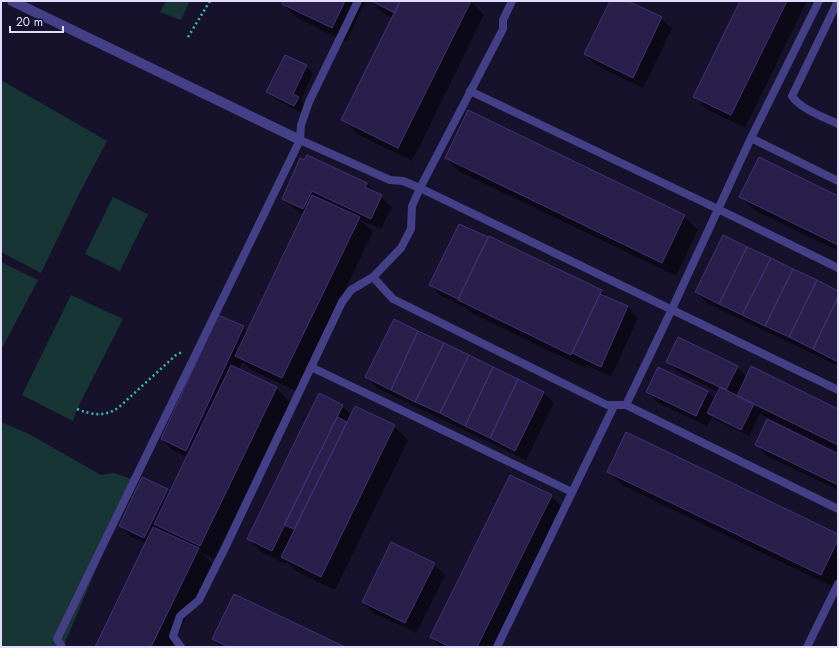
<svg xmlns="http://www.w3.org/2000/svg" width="839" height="648" font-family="Jost,sans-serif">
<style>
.green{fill:#163534}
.shadow{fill:#0007}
.building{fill:#291f4b;stroke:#413276}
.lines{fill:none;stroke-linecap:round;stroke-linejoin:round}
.path{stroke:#36b9b4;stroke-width:2.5;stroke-dasharray:2 3;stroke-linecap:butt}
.lane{stroke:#444088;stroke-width:8}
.street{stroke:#444088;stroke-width:10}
</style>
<rect width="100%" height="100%" fill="#17122b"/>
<!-- green -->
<path class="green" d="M166,1H190L181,20L160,12Z
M1,80L107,141L78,196L41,273L1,252Z
M113,197L148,214L120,271L85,254Z
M1,262L38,280L1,350Z
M71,295L123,319L77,409L73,421L22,395Z
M1,422L29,434L101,475L114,473L134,480L63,647H1Z"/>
<!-- shadow -->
<path class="shadow" d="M284,1H366L346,42L297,18L283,4Z
M371,1H470L484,15L412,161L357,134L343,120L393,18L384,14Z
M611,1H626L661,18L672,29L643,88L596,65L585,54Z
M741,1H807L745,128L708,110L694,96Z
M306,66L313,73L301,100L305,105L302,113L275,99L267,92Z
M307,156L367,184L392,207L381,229L359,219L373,232L296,391L250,369L243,362L239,370L276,388L290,402L214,559L203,554L212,563L172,647H96L146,544L131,537L120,526L167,490L170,493L188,457L172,450L162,439L243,327L248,332L304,214L294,209L283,199Z
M446,158L684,216L698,230L676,276L460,172Z
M740,196L838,197V251L754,210Z
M459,225L601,291L609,299L628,307L638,318L611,377L586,365L585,368L473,314L466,308L441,296L430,285Z
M696,292H838V366L707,303Z
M667,361L737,367L747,377L838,410V452L760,414L749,436L715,420L712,417L707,426L658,403L647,392L658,369L708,392L715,399L719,392L678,372Z
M366,377L543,393L554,403L526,460L377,388Z
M342,406L351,415L394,426L408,440L335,590L296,571L287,562L286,564L263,553L249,539Z
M756,445L838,455V490L767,456Z
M608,471L838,535V581L835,588L622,485Z
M551,496L565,510L498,647H441L431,637Z
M434,564L445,575L416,633L373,613L363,602Z
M213,639L343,647H221Z"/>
<!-- building -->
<path class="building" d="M283,1H345L332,28L282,4Z
M371,1H400L395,13Z
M400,1H471L398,148L341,120Z
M610,1H628L662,17L633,78L584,54Z
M740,1H787L731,115L693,97Z
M285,55L307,65L293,94L299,97L294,106L266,92Z
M468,110L685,215L662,263L445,158Z
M307,155L367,183L365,187L382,195L371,219L312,191L303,209L282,199L300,158L304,160Z
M759,157L838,196V245L739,197Z
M312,195L360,217L282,378L235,356Z
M459,224L488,237L458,299L429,285Z
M723,235L747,247L719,304L695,292Z
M489,236L602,290L571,355L458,300Z
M747,247L771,258L742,315L719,304Z
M771,258L793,269L765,326L742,315Z
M793,269L817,280L789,337L765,326Z
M817,280L838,291V297L813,349L789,337Z
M600,294L628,306L601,367L572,353Z
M838,297V358L836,361L813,349Z
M218,315L244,326L186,451L161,439Z
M394,319L418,331L391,390L365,377Z
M418,331L444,343L415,402L391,390Z
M678,337L738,366L726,390L666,362Z
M444,343L469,355L440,413L415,402Z
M469,355L493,367L465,426L440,413Z
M231,365L277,387L200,546L154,524Z
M751,366L838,409V445L737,396Z
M493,367L518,379L490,438L465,426Z
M658,367L708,391L696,416L646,392Z
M518,379L544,392L515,451L490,438Z
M720,387L754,404L741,430L707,413Z
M319,393L343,405L272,551L247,539Z
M355,406L395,425L321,577L281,557Z
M337,417L347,422L294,529L284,525Z
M767,419L838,454V485L755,445Z
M626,432L838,534V540L821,575L607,472Z
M510,475L552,495L477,647H450L430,637Z
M142,477L168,489L144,538L119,526Z
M153,527L199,548L151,647H95Z
M391,542L435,563L405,623L362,602Z
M234,594L345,647H228L212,639Z"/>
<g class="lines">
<!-- path -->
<path class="path" d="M188,37L210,1
M77,409C92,415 104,417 118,408L176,355L182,352"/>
<!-- lane -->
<path class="lane" d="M838,1L792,96C800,109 824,117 838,124
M470,91L718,209L838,268
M751,138L838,181
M300,140L390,180L403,181L420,188L838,390
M373,277L393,299L607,405H626L838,509
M311,367L572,492
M626,405L672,309L751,138L819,1
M62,647L57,639L300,140L301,125L309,102L358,1
M181,647L173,636L180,616L199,600L226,546L342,302L351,290L373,277L401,248L411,229L412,206L420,188L503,29V20L512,1
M497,647L614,406
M807,647L838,584"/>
<!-- street -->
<path class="street" d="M12,1L300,140"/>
</g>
<!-- border -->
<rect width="839" height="648" fill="none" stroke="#e2ddfe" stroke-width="4"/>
<!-- scale -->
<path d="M10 26v6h53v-6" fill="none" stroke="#e2ddfe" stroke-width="2"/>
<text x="16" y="26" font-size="12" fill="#e2ddfe" stroke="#17122b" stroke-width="3" paint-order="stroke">20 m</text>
</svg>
